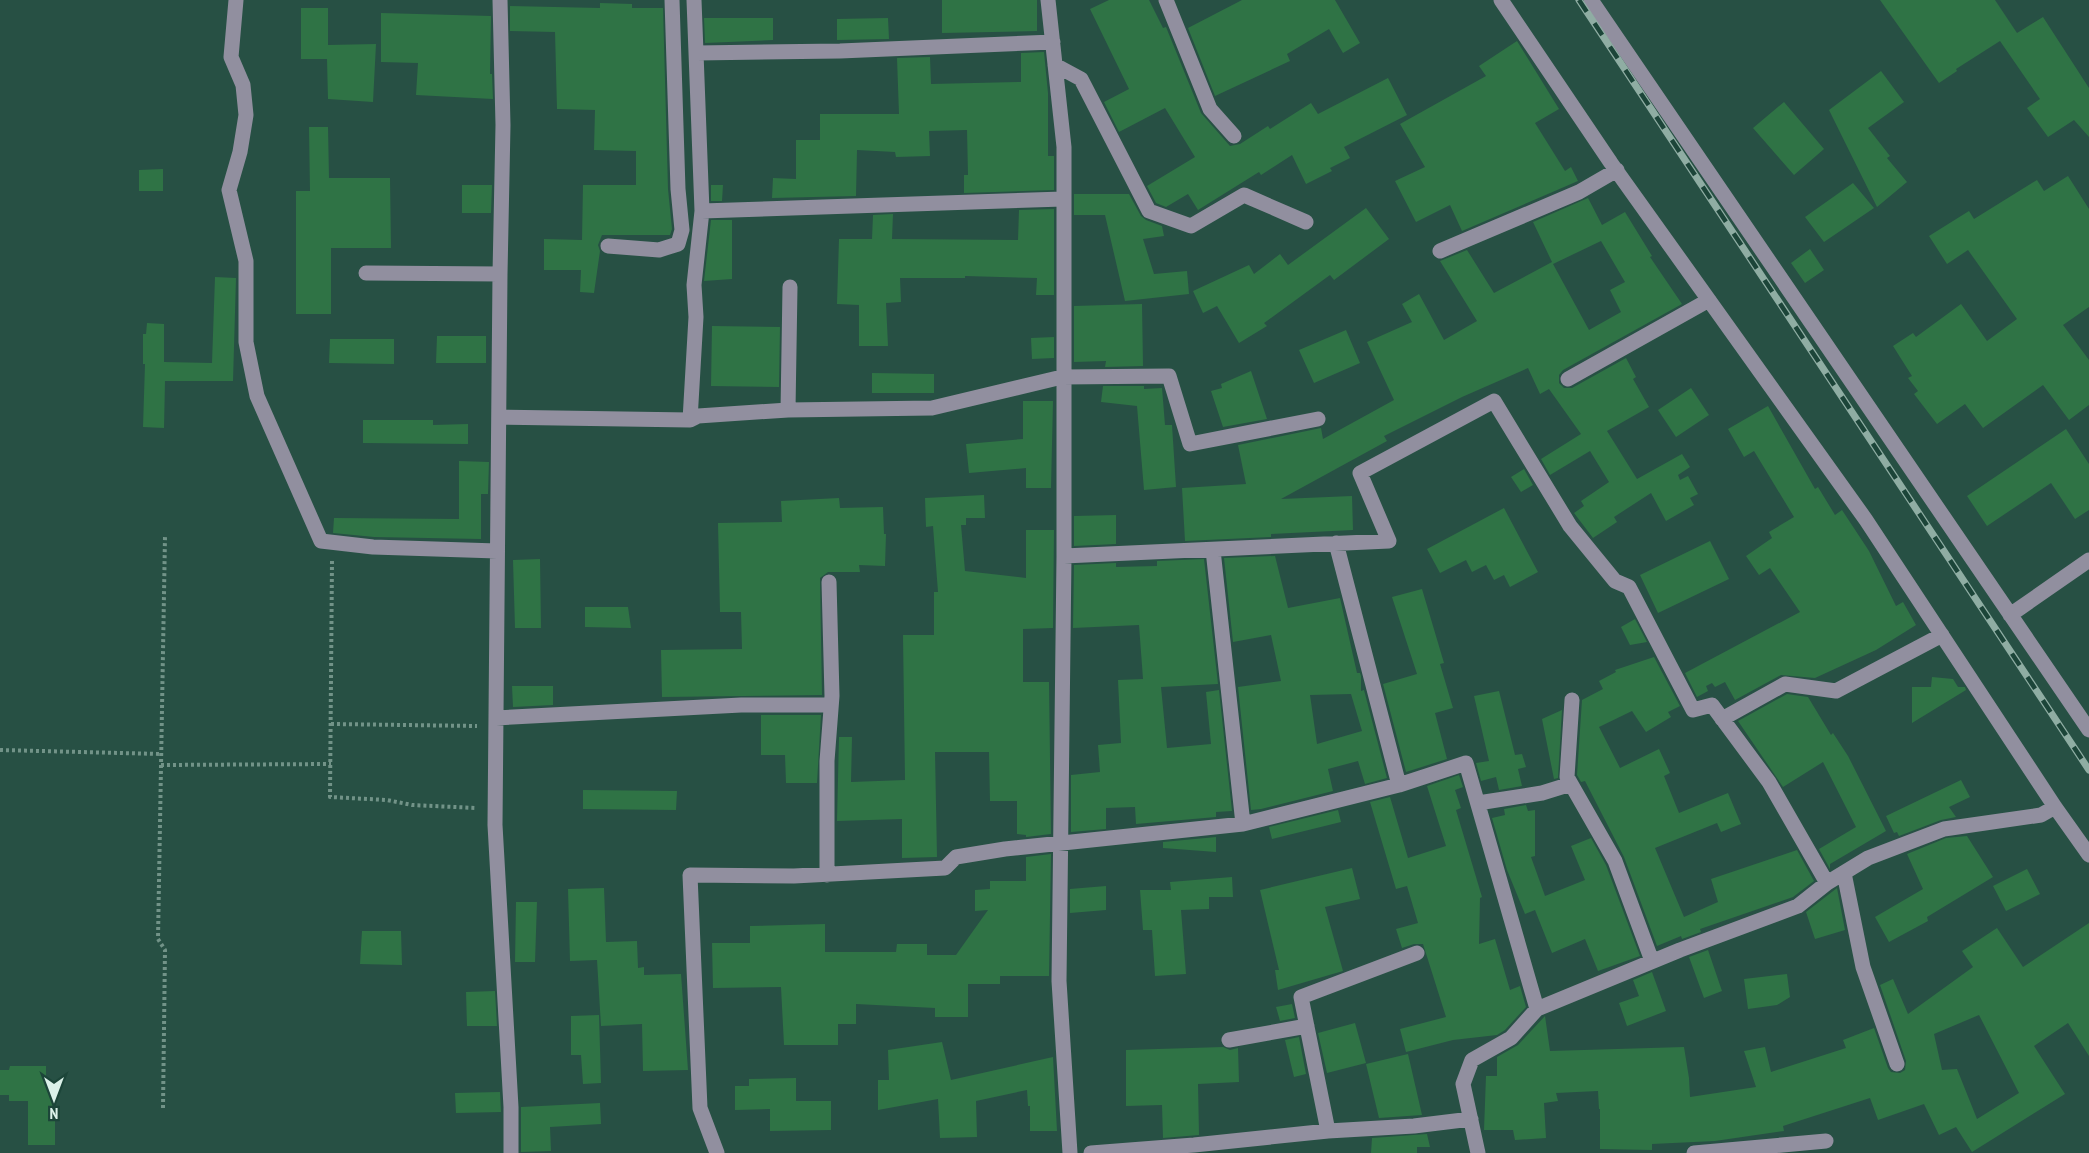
<svg xmlns="http://www.w3.org/2000/svg" width="2089" height="1153" font-family="'PT Sans Narrow',sans-serif">
<style>
.building{fill:#2f7345;fill-rule:evenodd}
.lines{fill:none;stroke-linecap:round;stroke-linejoin:round}
.path{stroke:#729388;stroke-width:4;stroke-dasharray:3 3;stroke-linecap:butt}
.minor{stroke:#918f9f;stroke-width:15}
.rail-casing{stroke:#8fada3;stroke-width:7}
.rail{stroke:#1c4539;stroke-width:4.5;stroke-dasharray:14;stroke-linecap:butt}
</style>
<rect width="100%" height="100%" fill="#275044"/>
<!-- building -->
<path class="building" d="M942,0H1037V31L942,33Z
M1109,0H1149L1163,28L1166,27L1201,113L1230,146L1240,144L1268,126L1270,129L1311,103L1318,114L1388,78L1407,115L1344,147L1350,158L1330,168L1332,171L1306,184L1292,155L1261,175L1259,172L1198,210L1188,194L1166,207L1156,203L1147,186L1195,157L1165,108L1119,132L1104,102L1129,89L1090,9Z
M1242,0H1335L1360,43L1343,53L1329,29L1287,54L1290,61L1215,96L1188,28Z
M1880,0H1995L2017,33L2043,17L2089,88V137L2074,120L2048,137L2027,108L2040,99L2000,41L1956,69L1957,71L1939,83Z
M600,3L632,4V8H663L668,189L672,229L670,235H602L598,245L600,251L594,293L580,292L581,270H544V239L582,240L583,185H636V151L594,150L595,110L557,109L555,32L510,31V6L600,8Z
M301,8H328V45L376,44L373,102L328,99L327,59H301Z
M381,13L491,16L490,74H492L493,99L416,95L418,63L381,62Z
M704,18H773V40L705,43Z
M888,18L889,39L837,40V19Z
M1517,41L1559,109L1535,123L1565,171L1571,167L1578,181L1462,231L1450,205L1416,222L1395,181L1425,167L1400,124L1486,76L1479,66Z
M1044,52L1048,93V156H1054V190L964,193V175H968L967,130L929,131L930,156L896,157L895,152L857,150L856,196L772,198L773,178L796,179V140H820V114H899L897,58L930,57L931,84L1021,82V53Z
M1881,71L1904,102L1868,128L1890,156L1887,158L1907,182L1877,207L1829,110Z
M1784,102L1824,149L1794,175L1753,128Z
M309,127H328L329,178H390L391,248H331V314H296V191H310Z
M163,169V191H139V170Z
M2068,176L2089,209V307L2063,325L2089,360V405L2069,420L2043,385L1983,428L1965,404L1937,424L1914,394L1918,391L1908,378L1912,376L1893,346L1913,333L1916,337L1961,304L1987,341L2017,319L1968,250L1947,264L1929,236L1969,211L1974,219L2037,180L2044,191Z
M1853,183L1874,208L1824,242L1805,217Z
M462,185H492L491,213H462Z
M711,185H723L722,201H711Z
M1074,194H1129L1141,216L1146,220L1162,226L1164,236L1143,239L1154,274L1187,271L1189,294L1125,301L1105,215H1074Z
M1588,198L1602,225L1625,212L1652,256L1650,257L1682,304L1563,370L1559,375V383L1564,388H1572L1626,358L1636,377L1633,379L1649,407L1607,431L1637,479L1682,454L1690,467L1678,475L1680,480L1688,476L1698,494L1690,498L1694,505L1666,521L1651,493L1614,517L1617,522L1593,538L1574,513L1584,506L1581,501L1609,482L1590,451L1550,475L1541,459L1581,434L1549,389L1540,394L1528,368L1462,397L1384,436L1387,441L1281,499L1352,496L1353,530L1271,534V537L1185,541L1182,488L1246,484L1238,445L1321,428L1323,439L1394,400L1367,342L1412,322L1402,304L1419,294L1444,340L1477,321L1440,261L1467,250L1494,293L1552,262L1533,222ZM1601,241L1625,282L1610,290L1621,312L1589,330L1553,264Z
M1366,208L1389,239L1334,280L1330,275L1264,323L1267,326L1239,343L1217,306L1203,313L1193,291L1249,265L1254,274L1280,254L1288,265Z
M1054,209V295H1036L1037,278L965,276V278H900L901,302L886,303L888,346H859V305L837,304L839,239H872L873,215L893,214L892,239L1018,240L1019,210Z
M711,220H732V279L704,281Z
M1810,249L1824,270L1805,283L1791,263Z
M215,277L236,278L233,381H165L164,428L143,427L145,364H143V334H146L147,323L164,324V362L212,363Z
M1142,304L1143,366L1105,367L1106,361L1074,362V306Z
M712,326L780,327L779,387L711,386Z
M1346,330L1360,363L1314,383L1299,350Z
M437,336H486V363H436Z
M1054,337V358L1032,359L1031,338Z
M330,339H394V364L329,363Z
M1251,371L1267,419L1223,427L1211,391L1222,388L1221,384Z
M872,373L934,374V393H872Z
M1103,386H1144V389L1162,388L1165,425H1172L1176,487L1144,490L1137,406L1101,402Z
M1691,388L1709,415L1676,437L1658,410Z
M1023,401H1053L1051,488H1026V468L969,473L966,444L1023,439Z
M1768,406L1815,489L1818,487L1835,515L1842,510L1869,551L1896,606L1903,602L1916,625L1876,650L1815,678L1781,675L1735,700L1725,682L1715,687L1712,683L1706,686L1708,691L1697,697L1685,673L1800,612L1770,568L1759,575L1746,556L1772,538L1769,532L1794,517L1754,451L1744,457L1728,429Z
M363,420H433V425L468,424V444L363,443Z
M2066,429L2089,464V510L2075,519L2051,483L1987,526L1967,496Z
M459,461L489,462L488,494H481V539L374,537L333,533L334,518L459,519Z
M1524,469L1533,485L1521,492L1511,477Z
M984,495L985,518H966V525H961L965,571L1026,578V530H1054L1053,628L1023,629V682H1049L1051,834L1026,837V835L1017,834V801H990L989,752H935L937,857L902,858V819L837,821L839,737H852L851,782L905,780L903,635H934V592H938L933,526L926,527L925,498Z
M839,498L840,508L883,507L884,534H886L885,566L859,565L860,572H828L820,578L822,695L662,697L661,650L742,649L741,612H720L718,523L782,522L781,501Z
M1504,508L1538,572L1510,587L1504,575L1494,580L1486,565L1472,572L1466,560L1440,573L1427,549Z
M1116,515V544L1074,546V516Z
M1710,541L1729,579L1658,613L1640,575Z
M1275,556L1288,608L1340,598L1357,673H1360L1361,676V691L1364,690L1387,778L1365,784L1358,761L1328,769L1333,791L1261,809L1251,810L1238,687L1281,681L1271,635L1233,642L1224,558ZM1351,694L1362,731L1317,744L1310,695Z
M540,559L541,628H515L513,560Z
M1204,559L1218,684L1161,687L1167,748L1211,744L1206,692L1219,690L1232,811L1216,812V817L1136,824L1135,807L1106,808V829L1071,832V775L1100,772L1098,745L1121,743L1118,680L1143,679L1139,625L1073,628L1074,565L1116,563V567L1157,566V561Z
M1422,589L1444,663L1440,664L1453,708L1435,713L1447,759L1406,772L1383,684L1417,674L1392,597Z
M585,607H628L631,628L585,627Z
M1635,619L1647,642L1630,645L1621,627Z
M1654,657L1680,706L1668,712L1671,717L1646,732L1632,711L1599,727L1620,768L1659,749L1670,773L1664,776L1679,813L1728,793L1741,824L1721,832L1717,823L1655,848L1684,917L1718,902L1711,879L1797,850L1814,881L1793,897L1700,929L1701,932L1682,939L1681,936L1657,946L1624,857L1585,781L1581,782L1577,775L1582,700L1603,689L1599,681L1616,672L1615,670Z
M1932,677L1953,679L1958,687H1965L1966,690L1912,723V687H1931Z
M512,686H553V705L513,707Z
M1499,691L1515,755L1522,754L1526,767L1518,769L1522,786L1499,790L1496,777L1481,781L1476,763L1489,761L1474,696Z
M1787,694L1808,697L1831,735L1833,733L1848,756L1886,831L1830,864V869L1819,849L1856,827L1823,762L1783,787L1738,721Z
M1562,710L1558,778L1554,779L1542,719Z
M761,715H821L817,783H786L785,755H761Z
M1459,775L1463,787L1455,790L1461,808L1456,810L1482,897L1480,898L1479,944L1495,939L1510,990L1520,986L1526,1007L1505,1030L1497,1035L1453,1040L1406,1052L1400,1029L1446,1017L1423,944H1414L1402,948L1396,929L1418,923L1407,886L1396,889L1370,802L1390,797L1408,858L1446,846L1427,786Z
M1961,780L1970,797L1949,807L1956,817L1941,820L1899,836L1897,832L1894,833L1886,816Z
M583,790L677,791L676,810L583,809Z
M1526,805L1528,811L1535,810V856L1531,857L1545,896L1585,880L1571,846L1591,838L1606,865L1640,956L1598,971L1585,939L1552,953L1535,910L1525,914L1507,870L1492,818L1505,815L1504,809Z
M1338,810L1341,822L1272,839L1269,827Z
M1967,836L1993,877L1927,917L1928,921L1889,942L1875,917L1923,889L1907,854L1946,838Z
M1216,837V852L1163,848V842Z
M1051,854L1049,976H1000V984H968V1017H935V1008L856,1004V1024H838V1045H784L781,987L713,988L712,943H750V926L825,924V952H896L897,944H927V955H956L988,910L975,911V890L990,889V881H1026V857Z
M1352,868L1360,899L1325,907L1343,971L1278,990L1275,970H1279L1260,890Z
M2027,869L2040,894L2006,911L1993,886Z
M1232,877L1233,897H1209V909L1181,910L1186,974L1155,976L1152,930H1143L1140,890H1171L1170,882Z
M1106,886V910L1070,913V889Z
M604,888L606,942L637,941L638,968L644,967V975L681,974L688,1070L643,1071L642,1024L601,1026L597,960L570,961L568,889Z
M1837,888L1845,930L1815,939L1806,912Z
M516,902H537L535,962H515Z
M2089,923V1056L2068,1023L2034,1046L2065,1094L1972,1152L1956,1127L1939,1135L1924,1104L1878,1120L1870,1098L1783,1126L1784,1131L1715,1141L1652,1144V1150L1600,1149V1109H1599L1598,1091L1556,1093L1558,1101L1544,1103L1546,1138L1515,1140L1513,1130H1484L1486,1076H1497V1057L1518,1045L1545,1016L1550,1051L1684,1047L1689,1078L1690,1097L1756,1087L1744,1051L1765,1047L1771,1072L1846,1048L1843,1040L1874,1028L1888,1068L1891,1072L1900,1073L1905,1070L1906,1061L1880,985L1893,979L1908,1014L1973,967L1962,951L1997,928L2023,967ZM1979,1015L2019,1093L1977,1119L1957,1069L1942,1070L1934,1034Z
M362,931H401L402,965L360,964Z
M1708,950L1722,991L1704,998L1689,957Z
M1652,972L1666,1011L1627,1026L1619,1003L1639,996L1633,980Z
M1787,974L1790,997L1777,1005L1748,1009L1744,979Z
M495,991L497,1026H467L466,992Z
M1292,1004L1295,1018L1280,1021L1276,1007Z
M599,1015L601,1083L583,1084L581,1055H571V1016Z
M1355,1023L1366,1063L1327,1073L1318,1033Z
M1299,1037L1306,1074L1294,1077L1285,1040Z
M942,1042L951,1080L1053,1057L1057,1131H1030V1106H1028L1027,1090L976,1101L977,1137L940,1138L938,1099L878,1110V1080H889L888,1050Z
M1223,1047L1230,1050L1238,1048L1239,1082L1198,1084L1199,1135L1163,1138L1162,1105L1126,1106V1050Z
M1408,1054L1422,1115L1379,1118L1366,1064Z
M10,1066H46V1089H55V1145H28V1101H9V1095H0V1070H9Z
M796,1078V1101H831V1130L770,1131V1109L735,1110V1086H749V1079Z
M500,1092L501,1112L456,1113L455,1093Z
M600,1103L601,1124L550,1127L551,1151L521,1152V1107Z
M1427,1134L1430,1147H1417V1153H1371L1372,1138Z"/>
<g class="lines">
<!-- path -->
<path class="path" d="M332,561L330,797L387,800L412,805L476,808
M331,724L477,726
M0,750L161,754
M161,765L331,764
M163,1108L165,950L158,939L165,537"/>
<!-- minor -->
<path class="minor" d="M236,0L231,57L243,85L246,115L240,152L229,190L246,261V342L257,396L321,541L373,547L497,551
M500,0L503,125L500,274L495,825L511,1107V1153
M1048,0L1064,147V556L1059,981L1070,1153
M1166,0L1210,109L1234,136
M1501,0L1611,163L1866,520L2055,807L2089,855
M1591,0L2089,730
M697,53L840,51L1053,42
M1055,65L1081,79L1149,211L1191,226L1244,195L1306,222
M702,211L1063,199
M608,246L659,250L678,244L682,230L678,189L672,0
M1440,251L1579,192L1617,170
M366,273L500,274
M1568,379L1709,300
M788,410L790,287
M499,417L690,420L698,416L788,410L932,408L1062,377L1169,376L1190,444L1318,419
M690,420L696,317L694,285L702,211L694,0
M1336,543L1399,785
M1213,550L1243,824
M1064,556L1389,541L1360,473L1494,401L1570,526L1615,581L1629,587L1693,710L1712,705L1769,782L1827,883
M2010,615L2089,560
M1572,700L1567,777L1615,861L1652,961
M496,718L741,705H831
M1722,719L1785,684L1836,691L1942,635
M1478,803L1542,793L1571,784
M1844,873L1863,967L1897,1064
M827,875V761L832,696L829,582
M1229,1040L1307,1026
M1328,1131L1301,997L1417,953
M717,1153L700,1108L690,875L794,876L945,868L956,857L1005,849L1243,824L1399,785L1466,763L1537,1009
M1091,1153L1194,1145L1328,1131L1414,1126L1471,1119
M1478,1153L1463,1084L1472,1060L1511,1038L1537,1009L1680,950L1798,906L1827,883L1868,858L1944,829L2041,815L2055,807
M1694,1153L1826,1141"/>
<!-- rail casing -->
<g class="rail-casing">
<path id="rail" d="M1579,0L2089,770"/>
</g>
<!-- rail -->
<use href="#rail" class="rail"/>
</g>
<!-- north arrow -->
<g transform="translate(54 1099) rotate(180)" stroke="#1c4539" stroke-width="4.5" paint-order="stroke">
<path d="M0-4.5L10 22L0 15L-10 22Z" fill="#dbf1e9"/>
<text y="-9" font-size="16" font-weight="bold" text-anchor="middle" fill="#dbf1e9">N</text>
</g>
</svg>
